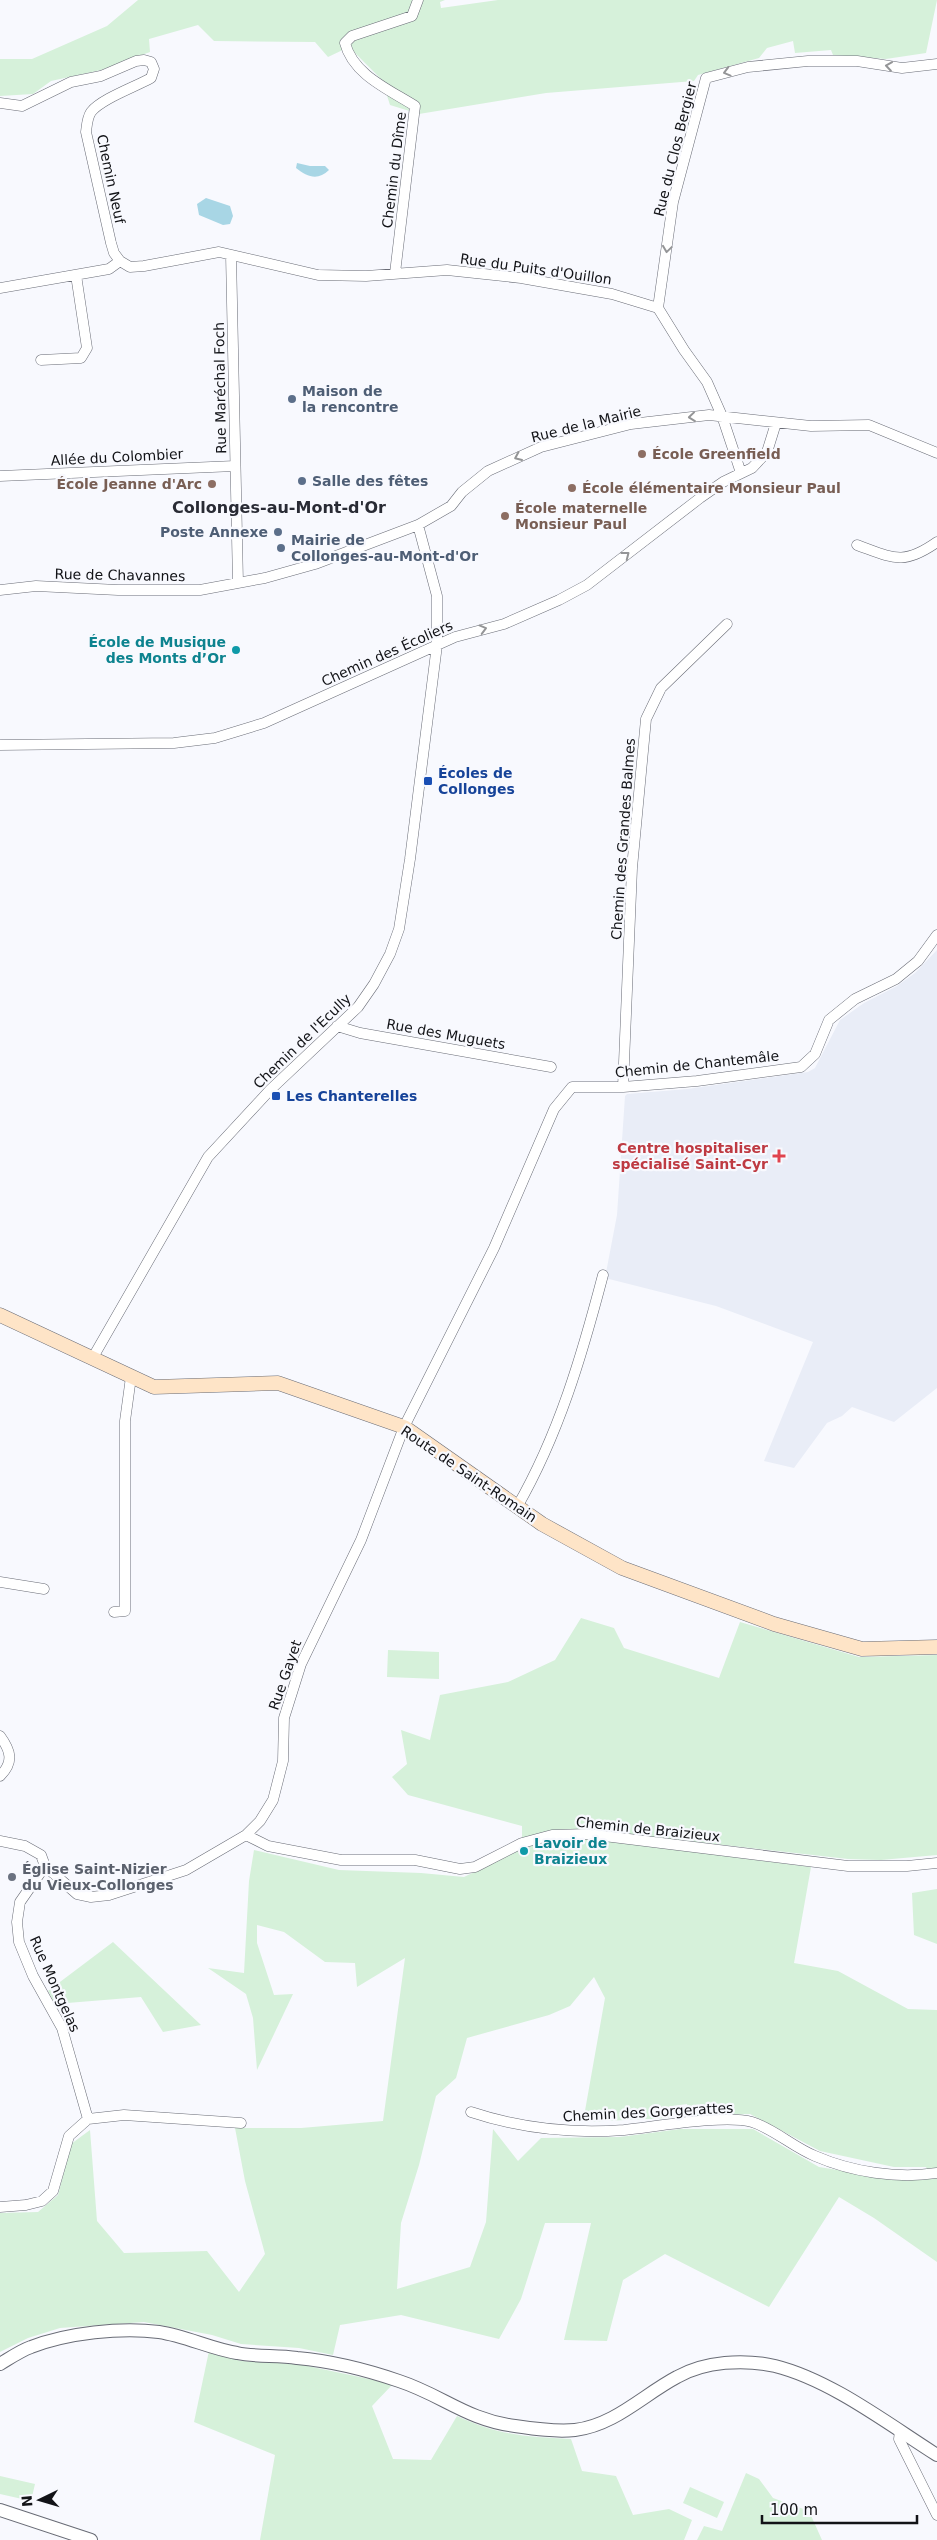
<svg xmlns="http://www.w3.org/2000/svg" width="937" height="2540" font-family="'DejaVu Sans',sans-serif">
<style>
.built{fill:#e9edf7}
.green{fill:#d6f1da;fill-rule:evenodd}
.water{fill:#a8d6e5}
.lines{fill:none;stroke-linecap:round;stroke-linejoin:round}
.minor-casing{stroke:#696c76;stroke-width:11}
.tertiary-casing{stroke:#696c76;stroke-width:14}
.secondary-casing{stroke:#696c76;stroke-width:15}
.minor{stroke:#fff;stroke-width:10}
.tertiary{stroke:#fff;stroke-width:12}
.secondary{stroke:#fee4c7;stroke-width:14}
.oneway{stroke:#949597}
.service-dot{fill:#5c6f8a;stroke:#f8f9fe;stroke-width:2}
.education-dot{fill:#8d6e63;stroke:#f8f9fe;stroke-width:2}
.culture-dot{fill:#0f9aa8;stroke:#f8f9fe;stroke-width:2}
.transit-dot{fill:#1a4fb4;stroke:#f8f9fe;stroke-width:2}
.health-dot{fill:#e0444e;stroke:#f8f9fe;stroke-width:2}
.worship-dot{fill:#6b7280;stroke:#f8f9fe;stroke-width:2}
.labels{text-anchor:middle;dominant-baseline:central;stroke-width:4.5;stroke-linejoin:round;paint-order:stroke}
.street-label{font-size:14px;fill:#121317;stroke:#f8f9fe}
.service-label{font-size:14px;font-weight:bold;fill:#4e5e75;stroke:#f8f9fe;text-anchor:start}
.education-label{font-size:14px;font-weight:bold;fill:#785e54;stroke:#f8f9fe;text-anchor:start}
.culture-label{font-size:14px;font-weight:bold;fill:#0d838f;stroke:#f8f9fe;text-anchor:end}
.transit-label{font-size:14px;font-weight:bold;fill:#164399;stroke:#f8f9fe;text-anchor:start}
.health-label{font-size:14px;font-weight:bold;fill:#be3a42;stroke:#f8f9fe;text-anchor:end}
.worship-label{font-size:14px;font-weight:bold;fill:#5b616d;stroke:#f8f9fe;text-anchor:start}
.quarter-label{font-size:16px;font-weight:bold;fill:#292b34;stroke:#f8f9fe}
</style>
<rect width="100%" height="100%" fill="#f8f9fe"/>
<!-- built -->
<path class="built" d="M937,950V1388L894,1422L852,1407L842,1416L827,1423L794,1468L764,1461L813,1342L716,1306L605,1278L617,1215L625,1096L627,1094L687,1089L808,1072L815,1068L840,1020L864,1003L897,986L915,973Z"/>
<!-- green -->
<path class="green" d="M138,0H445L440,2L441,8L498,0H937L926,53L886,59L833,55L831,50L795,53L793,41L767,48L759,58L698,75L694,81L546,93L419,114L390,105L382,80L349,47L328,57L315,42L214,41L198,25L149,39L150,52L101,70L51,81L33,94L0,96V59H32L107,26Z
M581,1618L614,1628L624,1648L719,1678L740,1622L859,1657L937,1655V1855L881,1860L848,1859L589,1830L522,1839V1826L408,1795L392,1777L407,1764L401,1730L430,1740L440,1695L508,1682L555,1660Z
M388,1650L439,1652V1679L387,1677Z
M557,1838H588L811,1867L794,1963L838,1971L908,2009L937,2010V2262L874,2218L839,2197L769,2307L665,2254L623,2280L607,2341L564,2340L591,2223H545L521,2299L499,2339L401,2315L340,2325L333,2355L299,2348L241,2344L212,2335L144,2322L60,2328L28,2338L0,2352V2213L38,2212L58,2195L71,2144L90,2130L97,2221L124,2253L207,2251L239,2292L265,2254L245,2181L235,2128H301L383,2121L405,1958L357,1987L355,1963L325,1962L284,1932L257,1925V1943L274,1995L293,1994L257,2070L253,2018L246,1994L208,1968L244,1973L249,1881L254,1850L339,1870L421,1873L464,1877L522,1849ZM594,1977L605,1998L583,2122L669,2118L673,2106L687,2104L689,2116L750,2114L820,2151L894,2167H926L932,2178L894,2179L819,2167L753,2129H680L620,2137L541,2138L518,2161L493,2129L486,2222L470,2267L397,2289L401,2223L419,2165L436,2096L456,2078L467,2038L549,2015L570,2006Z
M937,1889V1944L914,1935L912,1893Z
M113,1942L201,2025L163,2032L141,1997L55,2004L48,1991Z
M209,2351L241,2361L298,2364L393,2384L372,2406L393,2459L431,2460L457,2416C498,2435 526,2437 571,2439L582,2471L616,2476L633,2515L669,2509L692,2520L684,2540H260L275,2455L194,2422Z
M746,2473L759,2479L773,2498L809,2511L822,2540H697L704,2526L722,2531Z
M0,2476L35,2484L31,2501L0,2494Z
M690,2487L724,2502L717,2518L683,2503Z"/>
<!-- water -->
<path class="water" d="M297,163L310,166H325L329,170C318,181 307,177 296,168Z
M206,198L230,206L233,216L230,224L223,225L199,215L197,204Z"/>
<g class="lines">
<!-- minor casing -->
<g class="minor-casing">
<path id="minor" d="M0,103L22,106L71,82L101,76L136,61L144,60L151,62L154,69L151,78C135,87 101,99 91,112C87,118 87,125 86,132L111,243L114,253L120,261L130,267L144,266L219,252L318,275L366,276L447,270L521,278L612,294L658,308
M231,255L238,583
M395,273L415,106C390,90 353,75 345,43L352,36L412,16L418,0
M0,288L109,269L120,261
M658,308L673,202L706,78L748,67L808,61H857L902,68L937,64
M658,308L684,350L707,382L722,416L741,473
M41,360L81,358L87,348L76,275
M0,476L235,466
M857,545C893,558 903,566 937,542
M0,590L36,586L118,590H200L265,578L315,564L418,525L451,506L462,492L488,471L541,447L631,424L709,415L811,426L869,425L937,453
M0,745L174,743L215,738L264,723L455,637L504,624L559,600L587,585L700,498L723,482L752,468L767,452L776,423
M337,1026L360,1033L551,1067
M623,1087L632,868L646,719L661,688L727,624
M92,1359L208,1157L270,1090L358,1007L374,984L390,954L399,929L410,859L437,645V596L418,525
M517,1507C559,1434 582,1355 603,1275
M0,1582L44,1589
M114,1612L125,1611V1421L131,1377
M0,1736C11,1751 14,1762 0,1776
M246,1835L268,1846L341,1860H415L460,1869L475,1867L522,1843L552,1835L588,1834L848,1866H907L937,1863
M0,1841L25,1846L41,1855L45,1866L77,1894L91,1897L109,1895L186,1870L246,1835L260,1821L273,1800L283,1761L284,1718L301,1664L361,1540L404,1427L494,1248L554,1109L572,1087H623L697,1081L801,1067L815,1054L829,1020L855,999L896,979L918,961L937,935
M45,1866L20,1902L17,1922L19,1942L33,1976L62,2028L88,2119
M471,2112C522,2129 571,2134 624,2130C654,2127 725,2114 752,2122C774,2129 793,2147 815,2156C852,2172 897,2179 937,2173
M0,2207L26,2205L42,2201L53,2191L69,2136L88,2119L124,2115L241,2123
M900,2431L899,2439L937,2515"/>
</g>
<!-- tertiary casing -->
<g class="tertiary-casing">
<path id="tertiary" d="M0,2364C10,2358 20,2351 31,2347C67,2333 121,2327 159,2332C186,2336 211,2349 237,2353C256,2357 277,2355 297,2358C331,2361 367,2370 399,2381C442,2395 467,2420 515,2426C535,2429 556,2432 575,2430C615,2425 643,2395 677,2377C705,2361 744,2359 775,2366C831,2380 888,2424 937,2455
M0,2510L91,2540"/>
</g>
<!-- secondary casing -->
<g class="secondary-casing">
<path id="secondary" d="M0,1315L154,1387L278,1383L404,1427L542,1524L622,1568L774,1624L862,1649L937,1647"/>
</g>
<!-- minor -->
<use href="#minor" class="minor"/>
<!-- tertiary -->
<use href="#tertiary" class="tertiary"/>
<!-- secondary -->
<use href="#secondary" class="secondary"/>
</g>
<!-- one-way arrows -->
<defs><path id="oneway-chevron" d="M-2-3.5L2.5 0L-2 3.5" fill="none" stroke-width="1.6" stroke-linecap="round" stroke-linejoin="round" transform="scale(1.25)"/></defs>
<g class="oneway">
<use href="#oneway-chevron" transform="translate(889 66) rotate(-172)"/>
<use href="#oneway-chevron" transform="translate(727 72) rotate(165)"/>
<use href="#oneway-chevron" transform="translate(667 249) rotate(98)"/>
<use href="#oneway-chevron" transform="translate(692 417) rotate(174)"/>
<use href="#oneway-chevron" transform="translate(518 457) rotate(156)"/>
<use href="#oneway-chevron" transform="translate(626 555) rotate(-38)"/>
<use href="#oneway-chevron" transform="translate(483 629) rotate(-15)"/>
</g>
<!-- markers -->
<g class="service-dot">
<circle cx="292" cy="399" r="5"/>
<circle cx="302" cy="481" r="5"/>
<circle cx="278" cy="532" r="5"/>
<circle cx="281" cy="548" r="5"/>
</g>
<g class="education-dot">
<circle cx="642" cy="454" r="5"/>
<circle cx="212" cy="484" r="5"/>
<circle cx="572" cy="488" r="5"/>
<circle cx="505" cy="516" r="5"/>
</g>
<g class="culture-dot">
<circle cx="236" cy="650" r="5"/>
<circle cx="524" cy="1851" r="5"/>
</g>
<g class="transit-dot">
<rect x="423" y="776" width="10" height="10" rx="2.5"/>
<rect x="271" y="1091" width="10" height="10" rx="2.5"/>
</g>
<path class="health-dot" d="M776.5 1148.5h5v5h5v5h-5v5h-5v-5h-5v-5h5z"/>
<circle class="worship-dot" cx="12" cy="1877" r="5"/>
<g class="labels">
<!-- street labels -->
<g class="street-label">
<text transform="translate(675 149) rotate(-76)">Rue du Clos Bergier</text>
<text transform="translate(394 170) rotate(-83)">Chemin du Dîme</text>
<text transform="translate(111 179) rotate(78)">Chemin Neuf</text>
<text transform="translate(536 269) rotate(8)">Rue du Puits d'Ouillon</text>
<text transform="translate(220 388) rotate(-91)">Rue Maréchal Foch</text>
<text transform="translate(586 424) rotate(-14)">Rue de la Mairie</text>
<text transform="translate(117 457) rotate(-3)">Allée du Colombier</text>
<text transform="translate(120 575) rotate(1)">Rue de Chavannes</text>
<text transform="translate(387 653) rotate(-24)">Chemin des Écoliers</text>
<text transform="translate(623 839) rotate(-86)">Chemin des Grandes Balmes</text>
<text transform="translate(446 1034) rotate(10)">Rue des Muguets</text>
<text transform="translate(302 1041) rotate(-44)">Chemin de l'Ecully</text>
<text transform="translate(697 1064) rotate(-6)">Chemin de Chantemâle</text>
<text transform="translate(469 1474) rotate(34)">Route de Saint-Romain</text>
<text transform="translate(285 1675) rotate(-71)">Rue Gayet</text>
<text transform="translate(648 1829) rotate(6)">Chemin de Braizieux</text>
<text transform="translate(55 1984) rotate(66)">Rue Montgelas</text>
<text transform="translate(648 2112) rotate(-3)">Chemin des Gorgerattes</text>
</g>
<!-- service labels -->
<g class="service-label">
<text x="302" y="391">Maison de<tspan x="302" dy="16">la rencontre</tspan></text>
<text x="312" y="481">Salle des fêtes</text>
<text x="268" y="532" text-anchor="end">Poste Annexe</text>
<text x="291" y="540">Mairie de<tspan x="291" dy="16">Collonges-au-Mont-d'Or</tspan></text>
</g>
<!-- education labels -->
<g class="education-label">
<text x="652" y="454">École Greenfield</text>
<text x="202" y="484" text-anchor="end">École Jeanne d'Arc</text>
<text x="582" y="488">École élémentaire Monsieur Paul</text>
<text x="515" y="508">École maternelle<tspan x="515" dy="16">Monsieur Paul</tspan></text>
</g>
<!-- culture labels -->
<g class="culture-label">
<text x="226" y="642">École de Musique<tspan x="226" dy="16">des Monts d’Or</tspan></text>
<text x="534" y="1843" text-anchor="start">Lavoir de<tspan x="534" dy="16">Braizieux</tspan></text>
</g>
<!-- transit labels -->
<g class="transit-label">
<text x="438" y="773">Écoles de<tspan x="438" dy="16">Collonges</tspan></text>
<text x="286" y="1096">Les Chanterelles</text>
</g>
<!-- health labels -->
<g class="health-label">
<text x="768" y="1148">Centre hospitaliser<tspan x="768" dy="16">spécialisé Saint-Cyr</tspan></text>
</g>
<!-- worship labels -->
<g class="worship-label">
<text x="22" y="1869">Église Saint-Nizier<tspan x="22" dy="16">du Vieux-Collonges</tspan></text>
</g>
<!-- quarter labels -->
<g class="quarter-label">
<text x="279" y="507">Collonges-au-Mont-d'Or</text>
</g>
</g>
<!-- north arrow -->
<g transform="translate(40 2500) rotate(265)" stroke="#f8f9fe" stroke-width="4" paint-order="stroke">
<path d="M0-4L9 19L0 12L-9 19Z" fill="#121317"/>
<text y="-8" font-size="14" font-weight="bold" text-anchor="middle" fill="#121317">N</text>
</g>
<!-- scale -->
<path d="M762 2515v8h155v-8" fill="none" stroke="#121317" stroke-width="2.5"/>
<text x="770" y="2515" font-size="15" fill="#121317" stroke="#f8f9fe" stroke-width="4" paint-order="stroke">100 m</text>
</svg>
